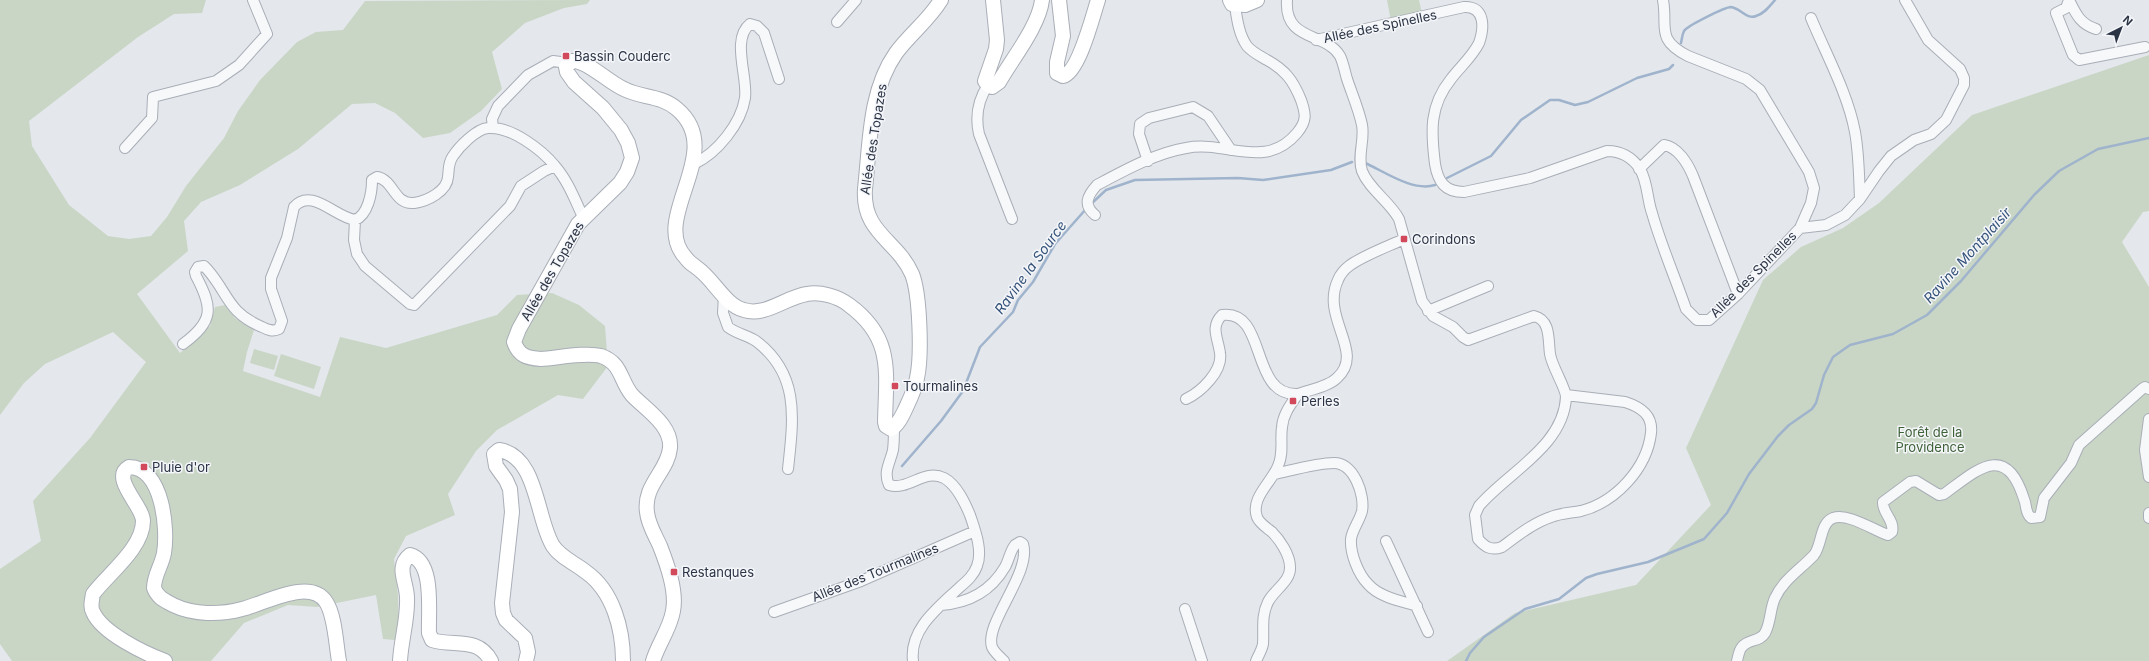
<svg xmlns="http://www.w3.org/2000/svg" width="2149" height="661" font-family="Inter,sans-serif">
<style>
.green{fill:#c9d6c5}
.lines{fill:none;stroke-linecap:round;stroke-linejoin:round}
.stream{stroke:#9fb4cc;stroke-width:2.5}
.street-casing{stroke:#a9aeb7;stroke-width:12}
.secondary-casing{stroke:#a9aeb7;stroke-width:16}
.street{stroke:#f7f8fa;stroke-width:10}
.secondary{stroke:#fff;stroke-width:14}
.poi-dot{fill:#d1495b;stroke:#f4f6f9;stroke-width:1.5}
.labels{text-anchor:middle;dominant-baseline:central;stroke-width:3;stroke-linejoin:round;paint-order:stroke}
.street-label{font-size:13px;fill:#2b3445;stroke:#f4f6f9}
.poi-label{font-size:13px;fill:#2b3445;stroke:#f4f6f9;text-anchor:start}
.park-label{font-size:13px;fill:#3f6138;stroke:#f4f6f9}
.water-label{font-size:14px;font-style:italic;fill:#34527a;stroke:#f4f6f9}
</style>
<rect width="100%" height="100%" fill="#e4e7ec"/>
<!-- green -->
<path class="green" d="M0,0H206L202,13L174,14L138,37L29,121L32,146L69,205L108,236L129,239L151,236L167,217L186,186L224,138L238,111L260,80L297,42L316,32L343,30L365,1L590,0L587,4L564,8L525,23L492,52L502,89L481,111L450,133L423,138L395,113L375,103L352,104L298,149L240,185L201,202L184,221L188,251L137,294L180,353L210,326L215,307L225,305L235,318L254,330L247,352L243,371L320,397L340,337L386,348L497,315L517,295L552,293L579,305L605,326L608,366L583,399L558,395L497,430L476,451L448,494L455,515L406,536L394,559L398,595L399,630L395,640L383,639L376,595L317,607L288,605L244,623L211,661H12L0,644V569L41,541L33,501L90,438L146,362L113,332L45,364L24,383L0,415Z
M1387,0H1419L1422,14L1391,21Z
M2149,55V211L2143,212L2122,242L2149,287V661H1447L1515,613L1636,585L1711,505L1686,448L1763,280L1801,247L1843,228L1879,203L1972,115Z
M254,349L278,356L274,370L250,363Z
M281,354L321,367L314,389L274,376Z"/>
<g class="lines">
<!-- stream -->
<path class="stream" d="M1681,43C1682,39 1682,35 1684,31C1687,26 1725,7 1731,7C1740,8 1747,20 1756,16C1764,14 1770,6 1775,0
M1363,162C1384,171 1412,192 1435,185
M1447,178L1491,156L1521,120L1550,100H1559L1575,105L1588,102L1637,78L1669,69L1673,65
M1091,204L1106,190L1135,180L1238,178L1263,180L1331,170L1352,162
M902,466L941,421L963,391L980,347L1013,312L1018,300L1033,282L1055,244L1086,209
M1466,661L1470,653L1484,637L1525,609L1559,599L1586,578L1597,574L1648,562L1704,539L1727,513L1749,474L1778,436L1789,425L1812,409L1816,403L1824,375L1833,357L1850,345L1893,334L1927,315L1961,281L2034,195L2059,171L2098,149L2149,138"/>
<!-- street casing -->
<g class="street-casing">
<path id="street" d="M1287,0C1284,42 1326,32 1340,56C1343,62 1345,72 1347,79C1352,94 1359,110 1362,125C1365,140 1357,156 1362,171C1369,189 1390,202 1399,219L1422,301L1433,316L1453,327L1463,337L1468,340L1534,316C1551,320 1548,340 1550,354C1552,367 1566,388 1566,397C1564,446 1507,473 1479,506L1475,515L1478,539C1485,547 1491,551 1502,547C1517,536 1533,523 1551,517C1561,513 1571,513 1581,511C1616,502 1647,468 1651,433C1653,415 1641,407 1625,402L1566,395
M2069,0L2066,8L2056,13L2073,55L2079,60L2145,47
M2069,0C2076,14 2080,24 2096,29
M1811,18C1826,54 1848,94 1855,132C1859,154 1859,177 1860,199
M837,22L856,0
M1316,40L1464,7C1486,6 1484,29 1479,43C1472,57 1460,67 1451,79C1429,106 1431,132 1435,164C1438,182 1445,192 1464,192L1530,178L1607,151C1621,151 1632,157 1640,169C1648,183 1647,199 1652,213C1661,245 1675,277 1686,309L1697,320H1709L1738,294L1800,228L1811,203L1814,188L1809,172L1760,90L1746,79L1688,56C1655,39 1668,27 1663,0
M988,85C978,100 975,116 979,134L1012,219
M493,128L492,119L498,106L528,75L553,61L568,63
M125,148L152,118L153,97L216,81L239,65L267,34L253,0
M1148,161L1139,134L1140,124L1149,118L1193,107L1208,116L1231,150
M694,164C717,153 741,124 745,98C748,77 731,39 750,24L757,26L764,33L779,79
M1639,169L1664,145C1678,147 1688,164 1693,176L1738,294
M1095,215C1083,205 1087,196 1097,185C1125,170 1156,153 1186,148C1227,140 1265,171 1297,133C1307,121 1306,114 1301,100C1293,80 1285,70 1267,60C1260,56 1252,52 1247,46C1239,35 1237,19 1235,6
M355,220L354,240L357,254L365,266L410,304L414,305L510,206L521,186L544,171L555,166
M1800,228L1826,225L1845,215L1860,199L1879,171L1891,156L1914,140L1931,134L1946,120L1964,85V78L1960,69L1928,40L1905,0
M724,295L723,313L728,327C737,334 747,335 756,341C801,375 793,421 788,469
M1428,311L1488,286
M183,344C214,321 213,308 196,276L195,272L198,267L204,266L207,269C229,294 227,312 262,327C268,330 273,332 279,329L282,321L271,289V278L287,238L294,207C311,187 335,217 355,220C368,215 372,193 372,180L377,177C394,180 394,205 414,203C428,201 447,191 448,177C449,169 448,163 453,156C459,147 476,129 488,128C511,126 542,150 555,166C568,181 575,200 583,217
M1186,399C1201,392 1223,371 1220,353C1218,338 1210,327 1222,315C1268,309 1249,397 1298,394C1309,390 1328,387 1337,378C1366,352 1320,318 1338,280C1340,275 1345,269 1349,266C1362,256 1389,246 1404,239
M2149,419L2145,450L2149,477
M894,427C894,435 894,442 893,450C890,463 883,472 889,485C909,491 924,468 944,478C957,485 965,503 970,515C975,530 983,551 977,566C974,575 967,581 960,587C939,607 909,629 913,661
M1275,474C1293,470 1317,463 1334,463C1354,463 1365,495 1362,511C1360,520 1352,530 1351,539C1350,553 1358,574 1368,584C1379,597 1401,601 1417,606
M2149,513V518
M1386,541L1428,632
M941,605C968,603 991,591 1005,567C1009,560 1010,551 1015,545L1020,542L1023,544C1032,573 984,623 992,647C994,652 1000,657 1004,661
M1185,609L1202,661
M774,612L861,581L975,531
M1256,661C1258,656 1262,650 1263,644C1264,629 1261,616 1268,602C1274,590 1291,581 1290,567C1290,555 1280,540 1272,532C1267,528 1259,523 1257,517C1250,498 1272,482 1278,466C1284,453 1280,440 1282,427C1283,414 1291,404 1298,394
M1737,661C1738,657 1739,650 1742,647C1748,639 1760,642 1765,633C1771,622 1770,608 1775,598C1783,580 1801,569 1814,555C1822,545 1820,523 1833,518C1849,513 1873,530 1888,535L1892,532C1895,520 1882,513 1883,502L1910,482L1916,481L1939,495L1944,494C1977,470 2006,441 2024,499C2027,506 2025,513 2031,518L2040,517L2044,498L2071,463L2079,445L2142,389L2145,387L2149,389"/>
</g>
<!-- secondary casing -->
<g class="secondary-casing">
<path id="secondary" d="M993,0L997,40L996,49L985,81L988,85L992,87L999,82C1012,59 1039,26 1042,0
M1059,0L1063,36L1057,62V73L1063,76C1079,72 1093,15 1098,0
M1230,0L1232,4L1245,5L1257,0
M165,661C144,653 102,633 93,612C90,607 92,600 93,594C108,574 143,548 143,521C143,506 110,478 129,467C163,467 168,530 164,553C162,565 154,575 154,588C158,598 164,600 173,605C194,615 220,615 242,609C264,604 310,577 326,602C335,615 336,645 339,661
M400,661C401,640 408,619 407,598C407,582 395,567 410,555C435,562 428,612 429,633L432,640C454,647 478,636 491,661
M526,661L528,652L525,638L506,620L503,613L502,603L512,512L510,489L506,480L496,466L494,454L499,450C538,456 536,519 553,546C561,558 575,563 586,572C613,591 623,629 623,661
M653,661C658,644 670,629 673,611C677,591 667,564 660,546C655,535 648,524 647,512C643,485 668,471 670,448C672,425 645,409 632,395C620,381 622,363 601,356C586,352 557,358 541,359C527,358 519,356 514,342L519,329L578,224L620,183L627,172L632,158L628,143L621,130L603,108L574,82L567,72L566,67L572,61C586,59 609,83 624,89C641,98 661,95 677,109C728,152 648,218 686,258C690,264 697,267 702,272C715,283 727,306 744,310C765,317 786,297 807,294C820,291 839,297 849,305C894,338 886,372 885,422L886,426L891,429C897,426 901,418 904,412C909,401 915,390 917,378C922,356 920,294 912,274C897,240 862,233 865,189C870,144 869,91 896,53C910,34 929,20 941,0"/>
</g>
<!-- street -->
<use href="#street" class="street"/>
<!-- secondary -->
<use href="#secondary" class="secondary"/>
</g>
<!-- markers -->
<g class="poi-dot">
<rect x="562" y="52" width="8" height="8" rx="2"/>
<rect x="1400" y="235" width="8" height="8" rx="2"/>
<rect x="891" y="382" width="8" height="8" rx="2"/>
<rect x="1289" y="397" width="8" height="8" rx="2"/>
<rect x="140" y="463" width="8" height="8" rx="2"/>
<rect x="670" y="568" width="8" height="8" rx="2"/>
</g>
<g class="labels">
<!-- street labels -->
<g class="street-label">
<text transform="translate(1380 26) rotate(-12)">Allée des Spinelles</text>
<text transform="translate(873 139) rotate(-81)">Allée des Topazes</text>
<text transform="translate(552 271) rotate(-60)">Allée des Topazes</text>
<text transform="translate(1753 274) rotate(-45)">Allée des Spinelles</text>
<text transform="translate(875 572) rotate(-22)">Allée des Tourmalines</text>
</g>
<!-- poi labels -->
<g class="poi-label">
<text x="574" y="56">Bassin Couderc</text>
<text x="1412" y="239">Corindons</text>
<text x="903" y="386">Tourmalines</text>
<text x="1301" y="401">Perles</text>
<text x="152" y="467">Pluie d'or</text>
<text x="682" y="572">Restanques</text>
</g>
<!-- park labels -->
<g class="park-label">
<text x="1930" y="432">Forêt de la<tspan x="1930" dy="15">Providence</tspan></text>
</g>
<!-- water labels -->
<g class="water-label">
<text transform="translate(1967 255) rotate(-48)">Ravine Montplaisir</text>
<text transform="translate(1030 267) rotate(-54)">Ravine la Source</text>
</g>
</g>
<!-- north arrow -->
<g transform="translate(2121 28) rotate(42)" stroke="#f4f6f9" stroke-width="3" paint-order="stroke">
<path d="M0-3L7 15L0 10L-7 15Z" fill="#2b3445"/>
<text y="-6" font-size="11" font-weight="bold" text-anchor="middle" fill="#2b3445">N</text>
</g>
</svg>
